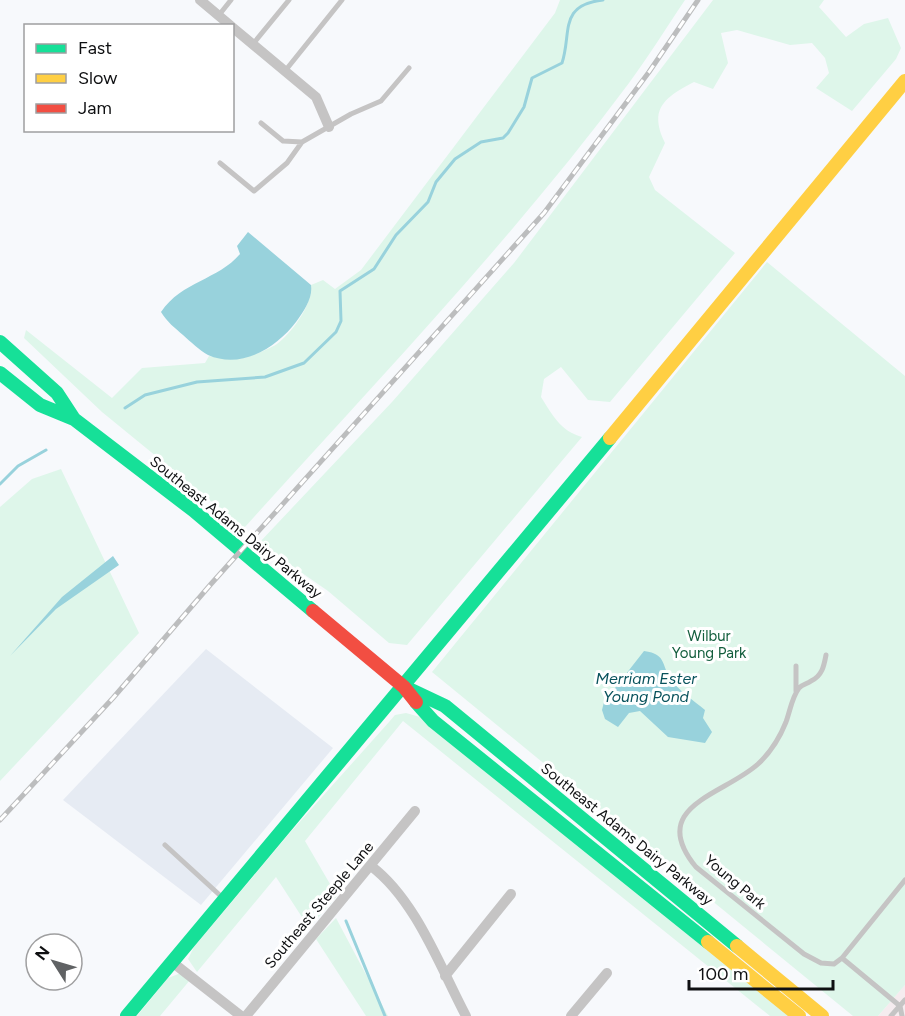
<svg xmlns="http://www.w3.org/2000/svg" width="905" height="1016" font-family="Figtree,sans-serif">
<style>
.built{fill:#e6ebf3}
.education{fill:#f5ecef}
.green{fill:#def6ea}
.water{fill:#98d2dc}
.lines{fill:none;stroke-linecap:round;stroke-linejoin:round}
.stream{stroke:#98d2dc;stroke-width:3}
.lane{stroke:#c5c4c4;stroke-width:5}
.street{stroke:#c5c4c4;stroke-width:10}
.fast{stroke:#16e098;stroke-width:14}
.slow{stroke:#ffcf43;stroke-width:14}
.jam{stroke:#f24e42;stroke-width:14}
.rail-casing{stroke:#bcbdbe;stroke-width:5}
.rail{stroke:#fff;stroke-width:3;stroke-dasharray:9;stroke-linecap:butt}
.labels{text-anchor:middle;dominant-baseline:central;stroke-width:6;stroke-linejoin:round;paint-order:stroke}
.street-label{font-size:15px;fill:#0f1012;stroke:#fff}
.park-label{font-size:15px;fill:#135e3d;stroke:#fff}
.water-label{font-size:16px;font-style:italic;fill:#08525c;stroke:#fff}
</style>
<rect width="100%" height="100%" fill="#f7f9fc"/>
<!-- built -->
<path class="built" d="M206,649L333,748L201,905L63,800Z"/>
<!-- education -->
<path class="education" d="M905,985V1016H878L904,986Z"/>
<!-- green -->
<path class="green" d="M560,0H685C666,28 649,56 629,83C512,240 375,383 244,528L102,412L24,338L26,330L112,398L142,368L205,363L209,356C221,358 234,361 247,357C256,354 269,349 277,344C292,333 313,304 311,285L323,280L335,289L361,270L555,13Z
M713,0H824L819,7L846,37L864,24L888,18L901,48L896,59L852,111L816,88L829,73L825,58L812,43L790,45L737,30L721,33L728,63L713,89L694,82C665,97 648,109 665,143L649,177L655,190L735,253L610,402L588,400L561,367L544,379L541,397C553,416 561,431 582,437L407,645L389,643L328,591L259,543L392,402L514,263Z
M767,262L905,376V985L878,1016H853L432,672Z
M61,469L139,633L0,781V507L32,479Z
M406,713L420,717L790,1016H770L403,721L305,841L337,896L309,928L276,877L197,972L188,959L194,947L288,835L389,722L395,715Z
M336,918L388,1016H366L316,939Z
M181,973L190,980L160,1016H137L168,978Z"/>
<!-- water -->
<path class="water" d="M248,232L311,285C313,298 304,311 296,322C277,347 242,370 208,355C199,350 191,342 183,335C175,328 167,322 161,312C182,281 218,280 240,254L237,246Z
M113,556L119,565L56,609L10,656L62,597Z
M644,651C668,654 661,667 672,681C681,692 694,701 705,710L703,718L712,732L705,743L668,737L640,711L629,713L618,727L605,719L602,710L604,702Z"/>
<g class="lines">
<!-- stream -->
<path class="stream" d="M125,408L145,395L197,382L265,377L304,363L336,332L341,321L340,291L374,269L396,235L428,202L436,182L455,159L481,142L503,138L508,133L524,107L532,78L562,63C572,33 558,5 603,0
M0,484L18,466L46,450
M346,921L385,1016"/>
<!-- lane -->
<path class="lane" d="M219,15L231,0
M253,44L289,0
M285,71L342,0
M261,123L283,141L302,142
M220,163L254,191L287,163L302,142L351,114L381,101L409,68
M826,655C824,666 822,676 811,681C807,684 803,684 799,688C792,697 790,711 786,722C780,737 770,753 758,764C724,795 646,806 696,867L804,954L821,963L834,964L842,958
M796,666V691
M165,845L224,899
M891,1016L905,1000
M902,1016L900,1006L842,958L905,880"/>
<!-- street -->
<path class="street" d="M200,0L231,26
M232,27L316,97L329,127
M371,866C416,900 440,967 466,1016
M172,962L241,1016
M445,976L511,894
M246,1016L415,811
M571,1016L607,973"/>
<!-- fast -->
<path class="fast" d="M0,342L57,393L74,419
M0,373L40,405L74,419L193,510L313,611
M409,689L445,706L737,946
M416,702L433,721L708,942
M127,1016L610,438"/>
<!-- slow -->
<path class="slow" d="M610,438L905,81
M708,942L799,1016
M737,946L822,1016"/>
<!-- jam -->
<path class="jam" d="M313,611L404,687L416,702"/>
<!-- rail casing -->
<g class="rail-casing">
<path id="rail" d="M0,820L113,698L211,584L544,213L649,72L698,0"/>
</g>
<!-- rail -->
<use href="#rail" class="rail"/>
</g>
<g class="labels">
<!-- street labels -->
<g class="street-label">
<text transform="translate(236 527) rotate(39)">Southeast Adams Dairy Parkway</text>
<text transform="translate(627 834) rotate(39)">Southeast Adams Dairy Parkway</text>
<text transform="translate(735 882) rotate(40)">Young Park</text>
<text transform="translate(319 905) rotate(-50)">Southeast Steeple Lane</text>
</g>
<!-- park labels -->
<g class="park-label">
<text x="709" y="636">Wilbur<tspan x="709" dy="17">Young Park</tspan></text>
</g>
<!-- water labels -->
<g class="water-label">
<text x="646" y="678">Merriam Ester<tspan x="646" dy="18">Young Pond</tspan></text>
</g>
</g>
<!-- legend -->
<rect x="24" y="24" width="210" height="108" fill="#ffffff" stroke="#9f9fa0" stroke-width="1.5"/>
<rect x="36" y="44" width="30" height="9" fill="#16e098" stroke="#9f9fa0" stroke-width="1.5"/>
<text x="78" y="54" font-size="18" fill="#0f1012">Fast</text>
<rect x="36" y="74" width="30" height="9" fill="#ffcf43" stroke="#9f9fa0" stroke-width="1.5"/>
<text x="78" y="84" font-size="18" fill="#0f1012">Slow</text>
<rect x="36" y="104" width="30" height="9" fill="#f24e42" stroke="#9f9fa0" stroke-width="1.5"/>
<text x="78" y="114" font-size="18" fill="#0f1012">Jam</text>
<!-- north arrow -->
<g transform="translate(54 962) rotate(307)"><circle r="28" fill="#ffffff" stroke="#9f9fa0" stroke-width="1.5"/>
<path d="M0-4.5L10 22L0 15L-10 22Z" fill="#606264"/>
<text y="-9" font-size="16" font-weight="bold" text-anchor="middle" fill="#0f1012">N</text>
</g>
<!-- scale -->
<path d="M689 980v9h144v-9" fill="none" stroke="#0f1012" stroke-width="3"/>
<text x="698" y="980" font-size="18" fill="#0f1012" stroke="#ffffff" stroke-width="4.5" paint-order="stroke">100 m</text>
</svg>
